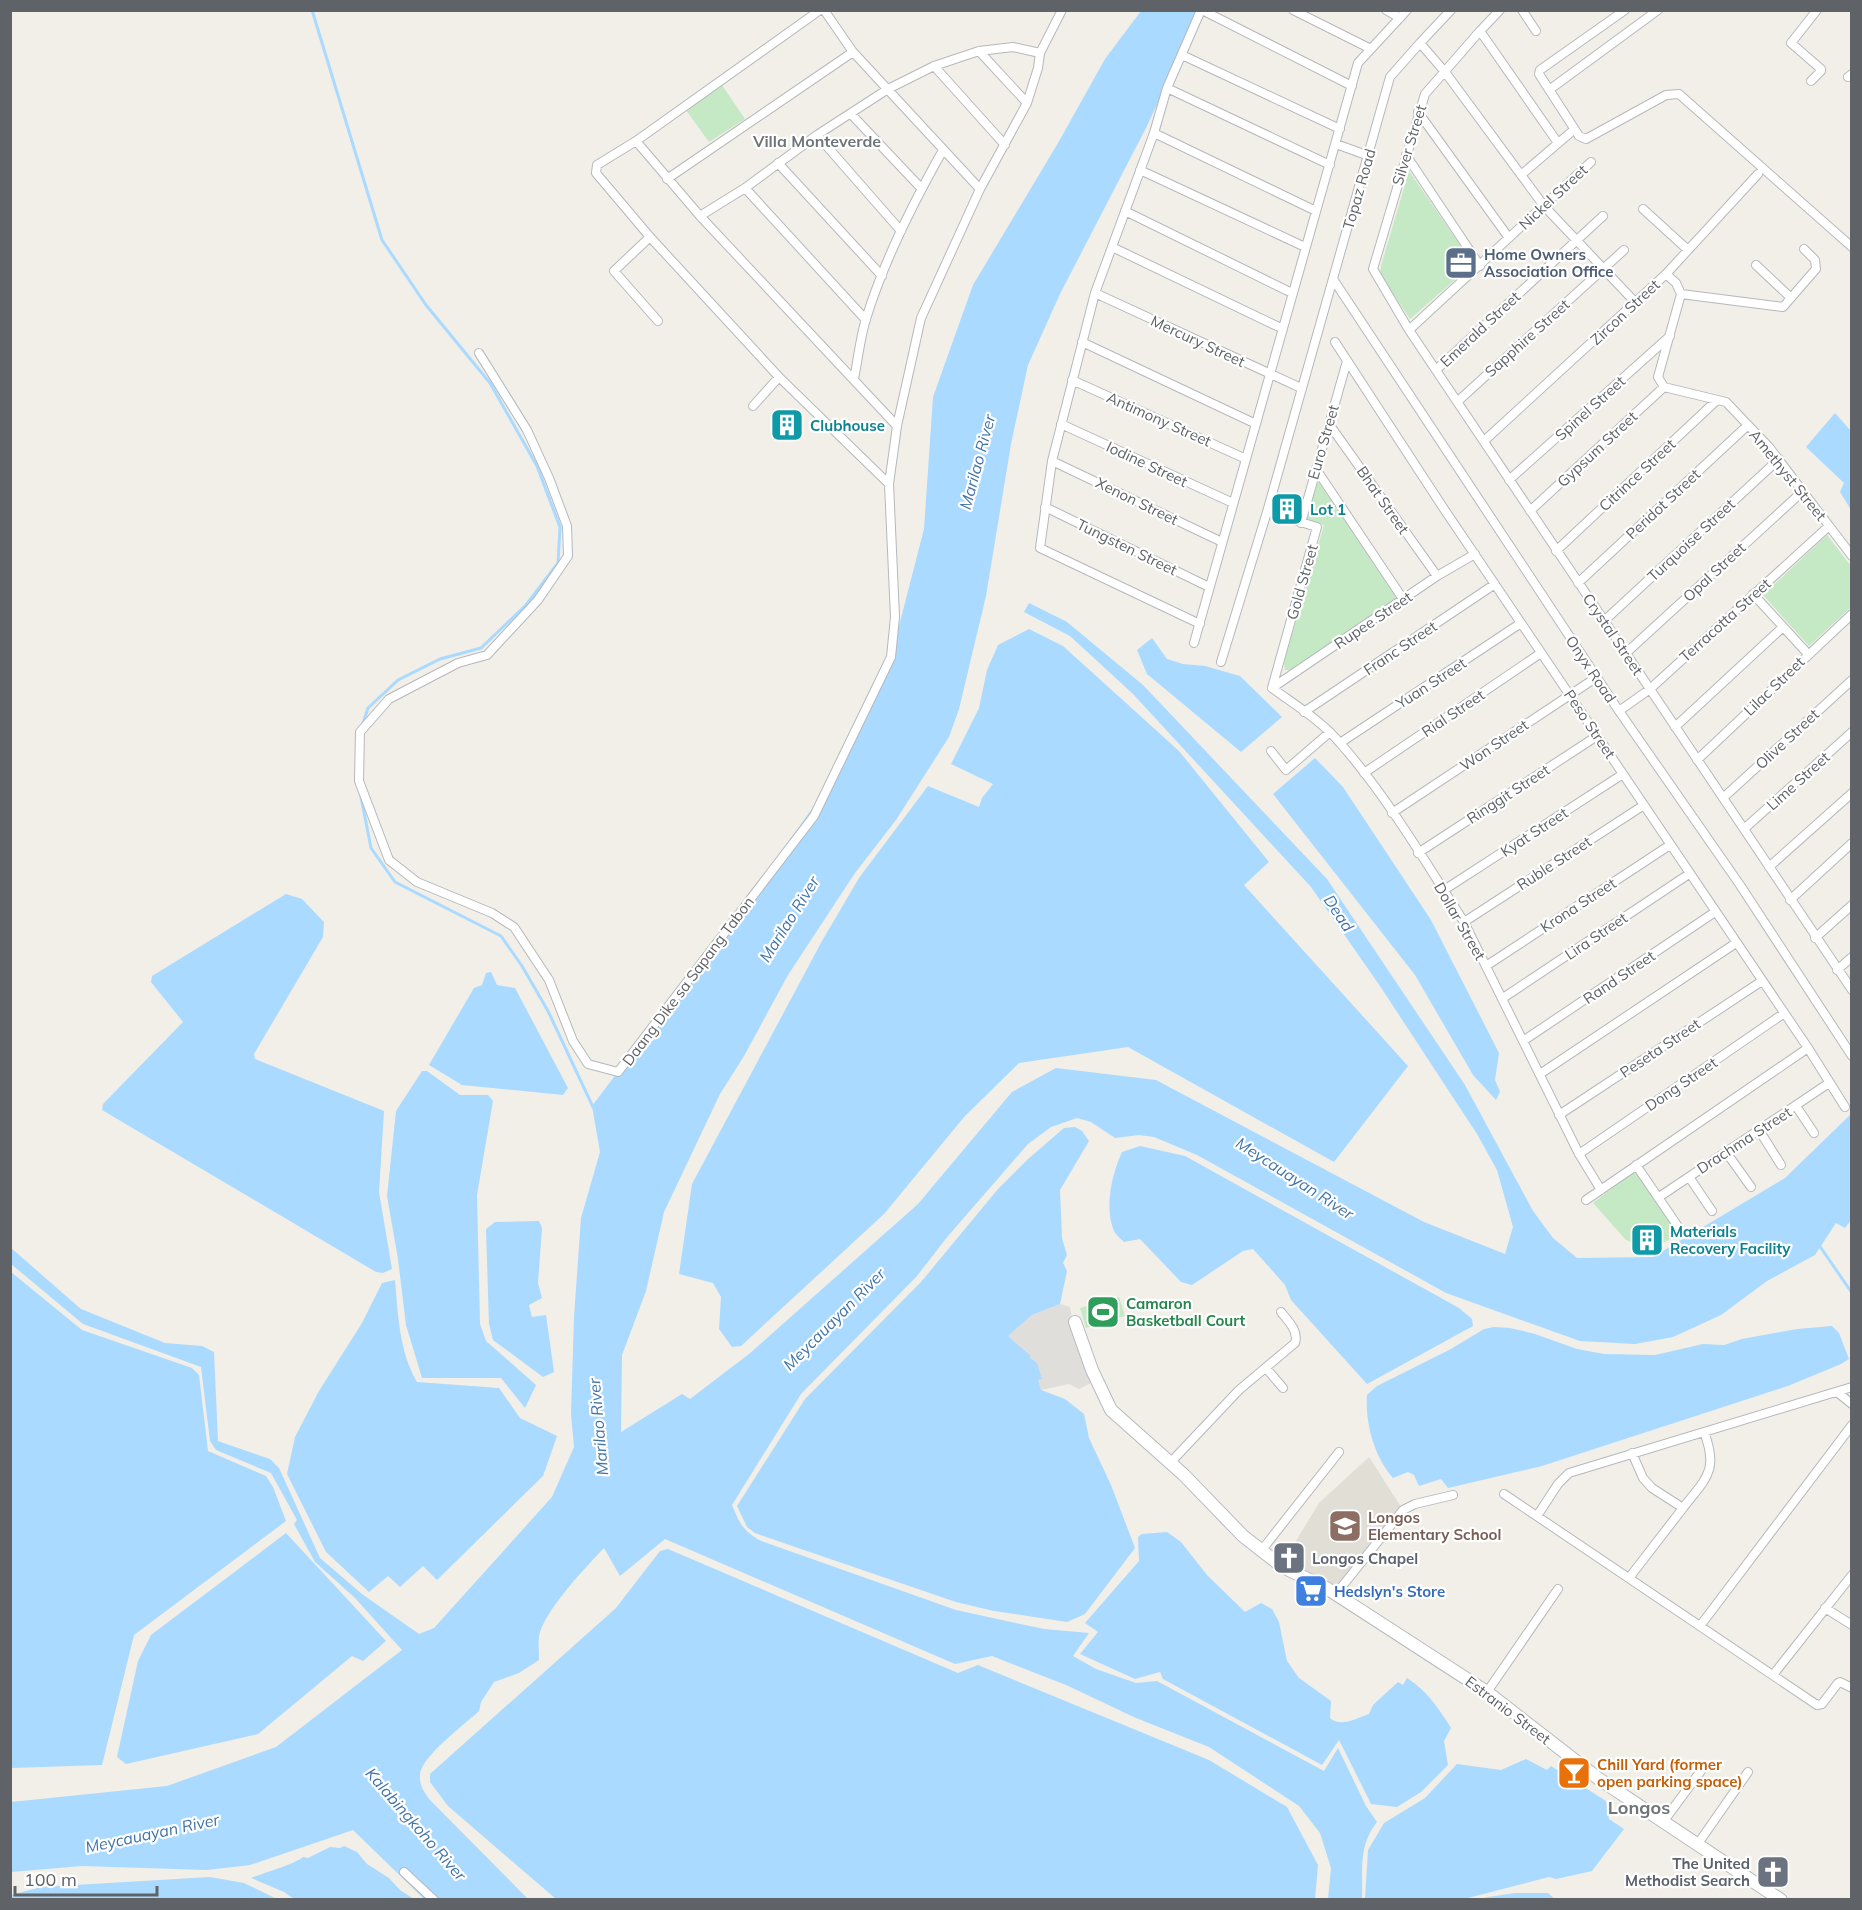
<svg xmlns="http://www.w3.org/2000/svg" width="1862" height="1910" font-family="Mulish,sans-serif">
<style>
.industrial{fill:#e0deda}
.education{fill:#e1ded6}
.green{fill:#c5e8c5}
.water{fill:#aadaff}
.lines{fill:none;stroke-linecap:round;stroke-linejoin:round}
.stream{stroke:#aadaff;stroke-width:3}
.street-casing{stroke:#b5b8bc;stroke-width:10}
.secondary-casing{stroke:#b6babf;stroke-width:14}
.street{stroke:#fff;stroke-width:8}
.secondary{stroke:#fff;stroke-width:12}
.labels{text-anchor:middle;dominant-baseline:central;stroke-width:4.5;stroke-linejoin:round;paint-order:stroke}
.street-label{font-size:15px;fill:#5f6368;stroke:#fff}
.service-label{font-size:15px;font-weight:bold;fill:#4e5e75;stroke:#fff;text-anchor:start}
.culture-label{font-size:15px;font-weight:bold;fill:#0d838f;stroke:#fff;text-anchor:start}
.leisure-label{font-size:15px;font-weight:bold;fill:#27864d;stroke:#fff;text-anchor:start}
.education-label{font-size:15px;font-weight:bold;fill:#785e54;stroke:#fff;text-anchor:start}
.worship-label{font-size:15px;font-weight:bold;fill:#5b616d;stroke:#fff;text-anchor:start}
.shop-label{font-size:15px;font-weight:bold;fill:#366cbe;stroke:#fff;text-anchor:start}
.food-label{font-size:15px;font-weight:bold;fill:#c56008;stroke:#fff;text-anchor:start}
.neighbourhood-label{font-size:16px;font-weight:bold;fill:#70757a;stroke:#fff}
.water-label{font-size:16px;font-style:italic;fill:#4174aa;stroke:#fff}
.quarter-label{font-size:18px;font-weight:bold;fill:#70757a;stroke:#fff}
</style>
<rect width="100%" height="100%" fill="#f1efe8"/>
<!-- industrial -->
<path class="industrial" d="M1060,1304L1070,1307L1076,1342L1091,1383L1079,1389L1069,1384L1041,1390L1028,1353L1008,1336L1032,1315Z"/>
<!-- education -->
<path class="education" d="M1369,1457L1401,1507L1337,1591L1290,1567L1298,1554L1291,1549L1319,1503Z"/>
<!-- green -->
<path class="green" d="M722,85L745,119L709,142L686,110Z
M1409,171L1473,264L1410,319L1380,274L1381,266Z
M1318,481L1397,599L1293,670H1285L1284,662L1324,525L1307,519Z
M1827,535L1851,566V607L1809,646L1763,595Z
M1636,1170L1678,1234L1651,1250L1626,1240L1593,1203Z
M1119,1297L1125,1316L1086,1328L1080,1308Z"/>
<!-- water -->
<path class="water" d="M1141,11H1197L1170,69L1172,72L1146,128L1060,294L1028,365L1011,444L986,596L959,709L949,737L896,820L855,873L788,975L744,1056L720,1094L664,1212L646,1291L622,1355L621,1432L682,1394L690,1399L749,1354L918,1204L1012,1092L1056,1068L1156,1080L1424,1222L1505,1254L1513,1227L1497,1170L1477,1134L1380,986L1311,887L1133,694L1070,636L1024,612L1029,603L1067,622L1143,685L1327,879L1465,1085L1533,1211L1553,1238L1577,1258L1653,1257L1785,1178L1851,1114V1220L1845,1228L1836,1223L1815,1255L1767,1281L1721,1315L1673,1337L1635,1344L1580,1341L1446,1293L1197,1155L1154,1137L1139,1135L1115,1138L1091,1122L1077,1118L1051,1127L1028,1144L948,1236L917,1276L801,1394L732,1505C740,1524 743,1531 761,1541L956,1610L1044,1629L1089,1633L1073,1656L1096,1669L1136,1683L1157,1681L1324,1771L1338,1748L1366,1806L1377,1822C1358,1846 1363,1870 1362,1899H1328L1331,1868L1320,1833L1299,1806L1209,1747L1136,1718L1066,1685L992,1656L955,1664L665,1539L620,1576L604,1548C586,1567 544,1611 539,1636C538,1643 539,1652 539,1660L519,1673L494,1682L481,1702L479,1711C465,1724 422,1756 420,1774C419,1785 424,1792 430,1800L528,1899H424L353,1830L250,1865L207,1870L82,1866L11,1872V1802L167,1786L276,1747L402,1650L355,1598L315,1562L294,1524L297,1520L271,1473L216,1450L210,1441L201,1367L83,1324L11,1264L10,1247L81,1309L165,1343L202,1346L214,1352L218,1441L270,1459L279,1468L320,1558L362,1594L419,1634L434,1628L552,1497L574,1447L571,1414L574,1317L581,1218L600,1152L592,1106L685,983L833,780L891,657L924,529L933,397L973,285L1058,143L1105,59Z
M1835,413L1851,431V510L1840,492L1844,483L1806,447Z
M1029,629L1063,646L1179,751L1269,862L1244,885L1408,1066L1334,1162L1128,1047L1019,1063L965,1116L884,1214L741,1346L732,1347L719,1329L721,1297L713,1283L679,1274L692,1184L822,941L859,878L928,786L979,807L982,798L993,784L951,764L979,708L987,670L998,645Z
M1152,638L1167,659L1183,664L1205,666L1240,676L1282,717L1241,752L1147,674L1137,650Z
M1315,758L1343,787L1431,920L1499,1053L1495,1080L1500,1092L1496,1100L1473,1075L1415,975L1273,794Z
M286,894L302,899L324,922L323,937L254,1054L255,1059L384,1111L379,1192L392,1269L383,1273L376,1272L102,1110L103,1104L183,1022L151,982L152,976Z
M491,972L497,985L515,988L568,1088L563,1095L462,1085L429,1065L474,988L482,985L486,973Z
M422,1071H427L460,1095H488L493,1101L477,1195L480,1324L486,1341L536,1385L525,1408L501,1378H422L406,1325L398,1259L387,1196L396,1111Z
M1075,1127L1082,1131L1089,1141L1060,1190L1062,1238L1067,1255L1063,1263L1067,1271L1060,1304L1032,1315L1008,1336L1030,1355V1358L1037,1363L1042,1379L1038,1380L1041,1390L1065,1399L1084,1414L1089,1438L1111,1485L1135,1548L1085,1614L1067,1622L994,1611L956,1602L798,1548L755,1533L747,1527L737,1506L805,1399L921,1282L998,1189L1027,1160L1064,1128Z
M1140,1146L1185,1156L1459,1308L1472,1319L1473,1326L1367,1384L1291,1300L1285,1285L1253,1249L1243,1251L1192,1285L1181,1282L1140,1239L1124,1242C1121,1239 1116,1235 1114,1231C1104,1207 1112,1174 1122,1152Z
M539,1221L542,1228L538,1283L542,1298L529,1305L532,1317L546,1315L554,1372L543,1377L493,1340L489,1324L486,1229L495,1222Z
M11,1272L82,1330L192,1368L199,1375L208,1451L266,1476L273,1487L286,1521L134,1635L102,1765L11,1768Z
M395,1280C398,1314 399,1351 417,1382L499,1388L520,1418L557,1436L543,1476L437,1580L423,1566L400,1587L388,1576L369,1592L326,1552L287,1474L295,1437L319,1391L362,1323L382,1283Z
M1832,1326L1839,1333L1849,1359L1841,1364L1788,1386L1542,1466L1448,1488L1441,1479L1419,1486L1414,1475L1408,1472L1393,1478C1374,1457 1365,1422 1367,1395L1377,1386L1451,1349L1484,1329L1494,1327L1510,1328L1535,1334L1577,1349L1604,1354L1655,1355L1703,1344L1724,1345L1742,1339L1797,1329Z
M1167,1532L1181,1542L1207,1575L1245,1612L1261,1603L1272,1609L1279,1622L1287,1661L1299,1678L1331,1701L1330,1718C1340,1728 1357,1718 1369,1714L1373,1705L1398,1682L1403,1685L1407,1678C1427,1691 1438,1707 1451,1728L1444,1741L1448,1765L1421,1792L1397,1807L1371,1804L1339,1740L1322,1765L1163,1679L1160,1672L1135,1679L1080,1654L1098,1632L1085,1623L1139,1561L1138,1537L1142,1534Z
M286,1533L386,1641L363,1661L352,1656L258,1734L126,1764L117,1757L138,1661L151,1635Z
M668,1549L958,1673L978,1665L1209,1760L1287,1807L1318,1865L1315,1899H556L448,1806L430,1782V1774L616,1608L660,1551Z
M1526,1759L1547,1770L1551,1766L1606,1801L1609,1819L1624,1829L1592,1871L1556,1879L1549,1877L1464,1899H1365L1368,1850L1384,1823L1425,1798L1457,1764L1501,1770Z
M344,1846L357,1852L367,1864L389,1878L400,1890L414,1899H294L284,1892L251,1878C266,1872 293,1865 303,1857L308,1858L330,1847L340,1848Z
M210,1877L244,1883L277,1899H11V1895L41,1887Z
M1515,1893H1548L1555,1899H1476Z"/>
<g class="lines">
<!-- stream -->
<path class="stream" d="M312,10L382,240L426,305L490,383L537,466L560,527L558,563L526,605L481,648L440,659L398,680L368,708L363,723
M361,797L371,848L395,882L501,936L522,966L548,1011L593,1107
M1819,1245L1852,1293"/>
<!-- street casing -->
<g class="street-casing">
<path id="street" d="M820,10L636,141L597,165L596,173L650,237L779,377L889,484
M824,10L853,52L980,189
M1202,10L1352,86
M1293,10L1371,49
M1386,10L1400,18
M1500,10L1480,31L1425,94L1373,269L1409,330L1852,990
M1522,10L1536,31
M1625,10L1540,70L1539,74L1579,136L1586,139L1666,95L1679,94L1852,247
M1480,31L1558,143
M1420,43L1445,72L1544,206L1635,302
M979,51L1027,103
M1182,55L1340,129
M934,66L1005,145
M1848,77L1852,74
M1811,81L1821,71V69L1791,43L1817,10
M1167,88L1330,165
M1549,90L1658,10
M1418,112L1509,238
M851,114L921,188
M1154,133L1316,211
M817,135L901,231
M636,141L700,216L897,426
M1336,144L1369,156
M1406,155L1480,266
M778,163L882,276
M1140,170L1305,247
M1521,175L1570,133
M667,179L853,52
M745,188L866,320
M1643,209L1688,250
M1125,211L1292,293
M700,216L745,188L817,135L888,89L934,66L979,51L1013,47L1040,53
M650,237L614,271L658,321
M1112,247L1283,329
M1756,265L1790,297
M1666,274L1676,283L1681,294L1658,377L1664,387L1726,402L1769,447L1852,556
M1333,279L1619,711L1740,885L1852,1056
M1095,293L1301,388
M1681,294L1783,307L1816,269L1815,260L1804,249
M1409,330L1591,162
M1082,342L1256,424
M1335,342L1442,506L1808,1048L1845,1107
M479,353L527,430L549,478L567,526L568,556L538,600L487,655L458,663L389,699L360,732L359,781L389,860L417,882L492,913L514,927L549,980L573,1041L588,1064L618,1072L814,816L891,657L895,617L889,484L897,426L921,318L980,189L1027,103L1038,68L1040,53L1062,10
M1436,370L1603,216
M854,379C858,359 860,338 866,319C884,260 913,203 943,150
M1072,380L1246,459
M1457,402L1624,250
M753,406L779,377
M1061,424L1233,503
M1329,424L1437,576
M1484,441L1666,274L1758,174
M1052,461L1222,542
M1316,469L1403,599
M1509,480L1670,336
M1045,507L1209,587
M1530,511L1664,387
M1267,512L1317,527L1272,688
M1301,523L1347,361
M1556,551L1717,400
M1578,583L1748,425
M1753,594L1808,654
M1604,621L1779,459
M1200,624L1040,548L1052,461L1095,293L1154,133L1167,88L1201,10
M1194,643L1358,63L1407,10
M1626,653L1803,491
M1221,662L1267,512L1390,77L1420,43L1451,10
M1272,688C1295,705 1322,721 1340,743C1386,795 1426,863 1464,922L1579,1154L1601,1190
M1272,688L1437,576L1475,554
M1619,711L1650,689L1829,526
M1304,712L1495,584
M1675,727L1783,627
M1340,743L1521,623
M1271,751L1286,770L1330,732
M1697,760L1852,614
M1364,773L1541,653
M1723,798L1852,680
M1392,813L1597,677
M1744,829L1852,732
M1418,853L1597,736
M1769,867L1852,793
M1444,890L1623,774
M1790,900L1852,843
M1464,922L1644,805
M1815,938L1852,905
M1486,966L1670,845
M1837,970L1852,957
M1503,998L1689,874
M1523,1041L1715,912
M1540,1074L1736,943
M1796,1106L1814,1133
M1559,1115L1762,981
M1759,1130L1781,1165
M1726,1152L1751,1187
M1579,1154L1783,1014
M1636,1165L1679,1228
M1689,1177L1712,1211
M1659,1197L1829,1083
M1586,1200L1808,1048
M1266,1368L1283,1388
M1837,1392L1852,1404
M1170,1463L1239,1390L1295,1343C1299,1331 1288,1321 1281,1312
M1504,1494L1817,1705L1822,1704L1838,1683L1840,1682L1852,1688
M1683,1508C1706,1478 1719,1471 1704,1432
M1537,1516L1558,1484L1569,1473L1852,1387
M1261,1551L1339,1452
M1629,1578L1683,1508L1652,1488L1643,1478L1632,1453
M1336,1594L1403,1510L1415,1504L1453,1495
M1825,1608L1852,1625
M1700,1626L1852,1425
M1773,1675L1852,1575
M1487,1692L1558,1589
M1663,1822L1703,1768
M1697,1845L1748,1772
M404,1872L434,1900"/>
</g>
<!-- secondary casing -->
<g class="secondary-casing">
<path id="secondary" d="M1075,1322L1092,1370L1111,1410L1184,1475L1243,1536L1280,1565
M1289,1570L1328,1589L1487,1692L1599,1779L1781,1900"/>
</g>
<!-- street -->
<use href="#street" class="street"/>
<!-- secondary -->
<use href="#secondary" class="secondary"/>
</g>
<!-- icons -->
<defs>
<g id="office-square" transform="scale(1.725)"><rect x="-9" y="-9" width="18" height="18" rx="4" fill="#5c6f8a" stroke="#fff"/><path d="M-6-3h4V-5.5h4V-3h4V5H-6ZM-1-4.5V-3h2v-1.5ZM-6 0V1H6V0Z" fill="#fff"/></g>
<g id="building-square" transform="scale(1.725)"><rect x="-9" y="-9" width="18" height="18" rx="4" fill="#0f9aa8" stroke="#fff"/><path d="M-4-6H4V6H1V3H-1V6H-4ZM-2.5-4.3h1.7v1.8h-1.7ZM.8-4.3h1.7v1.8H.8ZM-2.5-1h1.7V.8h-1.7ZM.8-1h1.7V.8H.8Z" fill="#fff"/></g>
<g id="stadium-square" transform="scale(1.725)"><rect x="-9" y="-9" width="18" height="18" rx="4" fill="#2e9e5b" stroke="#fff"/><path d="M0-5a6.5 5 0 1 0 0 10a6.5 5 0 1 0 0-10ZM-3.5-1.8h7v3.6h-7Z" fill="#fff"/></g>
<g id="school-square" transform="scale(1.725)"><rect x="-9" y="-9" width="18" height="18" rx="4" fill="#8d6e63" stroke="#fff"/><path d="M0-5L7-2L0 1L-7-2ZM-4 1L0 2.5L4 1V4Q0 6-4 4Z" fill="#fff"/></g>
<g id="church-square" transform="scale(1.725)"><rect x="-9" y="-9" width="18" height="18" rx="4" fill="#6b7280" stroke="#fff"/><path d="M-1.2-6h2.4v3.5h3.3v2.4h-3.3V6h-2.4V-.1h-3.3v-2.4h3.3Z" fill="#fff"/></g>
<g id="supermarket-square" transform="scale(1.725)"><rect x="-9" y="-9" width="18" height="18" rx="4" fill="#3f7fe0" stroke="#fff"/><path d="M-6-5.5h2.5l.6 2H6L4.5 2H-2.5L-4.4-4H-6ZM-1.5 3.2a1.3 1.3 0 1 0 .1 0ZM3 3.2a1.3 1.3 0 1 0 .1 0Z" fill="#fff"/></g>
<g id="bar-square" transform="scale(1.725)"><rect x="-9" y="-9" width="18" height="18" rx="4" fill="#e8710a" stroke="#fff"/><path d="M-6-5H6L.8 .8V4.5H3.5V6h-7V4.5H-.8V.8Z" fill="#fff"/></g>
</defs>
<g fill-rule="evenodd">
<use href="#office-square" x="1461" y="263"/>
<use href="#building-square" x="787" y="425"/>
<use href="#building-square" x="1287" y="509"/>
<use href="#building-square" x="1647" y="1240"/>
<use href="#stadium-square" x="1103" y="1312"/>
<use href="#school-square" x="1345" y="1526"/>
<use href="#church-square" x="1289" y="1558"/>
<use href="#supermarket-square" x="1311" y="1591"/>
<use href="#bar-square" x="1574" y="1773"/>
<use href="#church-square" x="1773" y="1872"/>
</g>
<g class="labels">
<!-- street labels -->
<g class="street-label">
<text transform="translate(1409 145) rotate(-73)">Silver Street</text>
<text transform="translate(1359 189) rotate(-74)">Topaz Road</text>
<text transform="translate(1553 197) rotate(-43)">Nickel Street</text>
<text transform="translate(1625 312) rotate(-43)">Zircon Street</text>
<text transform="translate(1480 329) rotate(-43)">Emerald Street</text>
<text transform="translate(1527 338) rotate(-42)">Sapphire Street</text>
<text transform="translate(1198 341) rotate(25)">Mercury Street</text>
<text transform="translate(1590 408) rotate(-42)">Spinel Street</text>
<text transform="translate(1159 419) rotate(24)">Antimony Street</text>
<text transform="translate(1323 442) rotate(-74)">Euro Street</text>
<text transform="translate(1597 449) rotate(-43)">Gypsum Street</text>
<text transform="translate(1147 464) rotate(25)">Iodine Street</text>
<text transform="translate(1637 475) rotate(-43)">Citrince Street</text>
<text transform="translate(1788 475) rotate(51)">Amethyst Street</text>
<text transform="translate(1383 500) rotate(55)">Bhat Street</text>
<text transform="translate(1137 501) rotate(26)">Xenon Street</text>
<text transform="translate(1663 504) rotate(-43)">Peridot Street</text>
<text transform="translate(1691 540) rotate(-43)">Turquoise Street</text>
<text transform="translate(1127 547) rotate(26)">Tungsten Street</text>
<text transform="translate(1714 572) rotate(-43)">Opal Street</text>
<text transform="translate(1302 582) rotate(-74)">Gold Street</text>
<text transform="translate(1373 620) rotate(-34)">Rupee Street</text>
<text transform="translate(1725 620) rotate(-42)">Terracotta Street</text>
<text transform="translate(1613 634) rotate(56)">Crystal Street</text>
<text transform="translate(1400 648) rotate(-34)">Franc Street</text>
<text transform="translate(1591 669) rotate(56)">Onyx Road</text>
<text transform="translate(1431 683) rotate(-33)">Yuan Street</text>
<text transform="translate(1774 686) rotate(-44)">Lilac Street</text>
<text transform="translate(1453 713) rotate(-34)">Rial Street</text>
<text transform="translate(1590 724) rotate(56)">Peso Street</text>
<text transform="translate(1787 739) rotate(-43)">Olive Street</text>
<text transform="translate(1494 745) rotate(-34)">Won Street</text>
<text transform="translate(1798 781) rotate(-42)">Lime Street</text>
<text transform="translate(1508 794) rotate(-33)">Ringgit Street</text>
<text transform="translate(1534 832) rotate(-33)">Kyat Street</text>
<text transform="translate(1554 863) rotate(-33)">Ruble Street</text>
<text transform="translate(1578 905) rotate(-33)">Krona Street</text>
<text transform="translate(1460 921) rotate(60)">Dollar Street</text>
<text transform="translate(1596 936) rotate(-34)">Lira Street</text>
<text transform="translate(1619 977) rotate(-34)">Rand Street</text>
<text transform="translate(688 981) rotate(-53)">Daang Dike sa Sapang Tabon</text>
<text transform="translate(1660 1048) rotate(-34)">Peseta Street</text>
<text transform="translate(1681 1084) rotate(-34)">Dong Street</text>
<text transform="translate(1744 1140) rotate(-33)">Drachma Street</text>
<text transform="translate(1508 1710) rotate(37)">Estranio Street</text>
</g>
<!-- service labels -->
<g class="service-label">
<text x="1484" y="254">Home Owners<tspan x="1484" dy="17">Association Office</tspan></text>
</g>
<!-- culture labels -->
<g class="culture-label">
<text x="810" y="425">Clubhouse</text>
<text x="1310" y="509">Lot 1</text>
<text x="1670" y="1231">Materials<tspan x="1670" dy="17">Recovery Facility</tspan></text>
</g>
<!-- leisure labels -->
<g class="leisure-label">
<text x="1126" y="1303">Camaron<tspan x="1126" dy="17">Basketball Court</tspan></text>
</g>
<!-- education labels -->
<g class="education-label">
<text x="1368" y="1517">Longos<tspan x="1368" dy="17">Elementary School</tspan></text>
</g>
<!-- worship labels -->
<g class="worship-label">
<text x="1312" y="1558">Longos Chapel</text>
<text x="1750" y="1863" text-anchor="end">The United<tspan x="1750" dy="17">Methodist Search</tspan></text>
</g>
<!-- shop labels -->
<g class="shop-label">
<text x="1334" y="1591">Hedslyn's Store</text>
</g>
<!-- food labels -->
<g class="food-label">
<text x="1597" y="1764">Chill Yard (former<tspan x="1597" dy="17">open parking space)</tspan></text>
</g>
<!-- neighbourhood labels -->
<g class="neighbourhood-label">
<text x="817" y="141">Villa Monteverde</text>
</g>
<!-- water labels -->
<g class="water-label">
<text transform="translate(977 462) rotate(-75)">Marilao River</text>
<text transform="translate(1339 913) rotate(56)">Dead</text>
<text transform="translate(789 919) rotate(-58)">Marilao River</text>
<text transform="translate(1295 1178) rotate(33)">Meycauayan River</text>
<text transform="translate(834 1319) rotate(-45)">Meycauayan River</text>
<text transform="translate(598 1427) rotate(-95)">Marilao River</text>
<text transform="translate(416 1824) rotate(49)">Kalabingkoho River</text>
<text transform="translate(152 1833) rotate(-12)">Meycauayan River</text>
</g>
<!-- quarter labels -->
<g class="quarter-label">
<text x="1639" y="1807">Longos</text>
</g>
</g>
<!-- border -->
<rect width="1862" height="1910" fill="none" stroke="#5f6368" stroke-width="24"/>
<!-- scale -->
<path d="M15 1886v9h142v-9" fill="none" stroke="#5f6368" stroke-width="3"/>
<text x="24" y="1886" font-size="18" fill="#5f6368" stroke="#ffffff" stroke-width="4.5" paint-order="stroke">100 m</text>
</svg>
